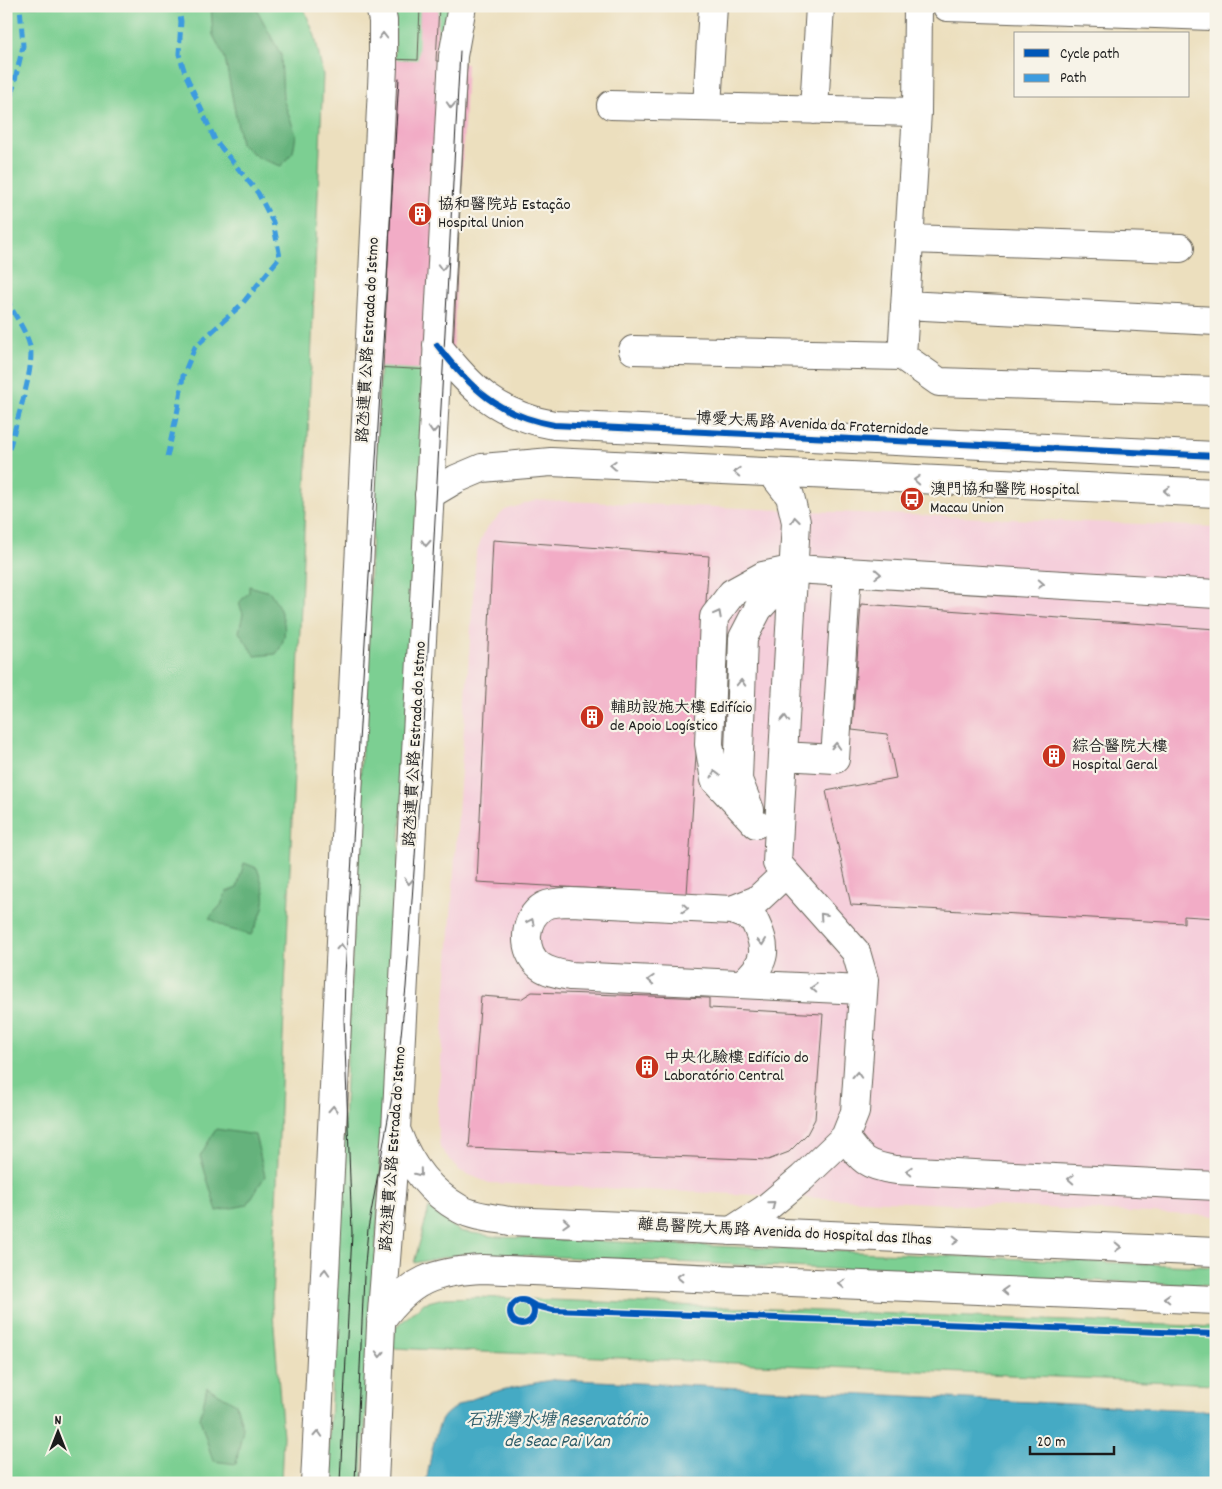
<svg xmlns="http://www.w3.org/2000/svg" width="1222" height="1489" font-family="Dekko,'LXGW WenKai TC',sans-serif">
<style>
.built{fill:#f5cfdb}
.green{fill:#7ccf92;stroke:#4c7657}
.forest{fill:#65b27c;stroke:#40674c}
.water{fill:#45aac4;stroke:#306370}
.building{fill:#f2acc6}
.lines{fill:none;stroke-linecap:round;stroke-linejoin:round}
.minor-casing{stroke:#656055;stroke-width:30}
.major-casing{stroke:#656055;stroke-width:30}
.minor{stroke:#fff;stroke-width:28}
.major{stroke:#fff;stroke-width:28}
.tram{stroke:#1c1c1c;stroke-width:1}
.quiet{stroke:#3c9bdf;stroke-width:5;stroke-dasharray:10 5;stroke-linecap:butt}
.cycleway-casing{stroke:#f7f3e8;stroke-width:9}
.cycleway{stroke:#0057b8;stroke-width:6}
.oneway{stroke:#999}
.labels{text-anchor:middle;dominant-baseline:central;stroke-width:4.5;stroke-linejoin:round;paint-order:stroke}
.poi-label{font-size:16px;fill:#1c1c1c;stroke:#f7f3e8;text-anchor:start}
.street-label{font-size:16px;fill:#1c1c1c;stroke:#f7f3e8}
.water-label{font-size:18px;font-style:italic;fill:#2e5c68;stroke:#f7f3e8}
</style>
<rect width="100%" height="100%" fill="#f7f3e8"/>
<filter id="ink" filterUnits="userSpaceOnUse"><feTurbulence type="fractalNoise" baseFrequency=".02" numOctaves="2"/><feDisplacementMap in="SourceGraphic" scale="10" xChannelSelector="R" yChannelSelector="G"/><feConvolveMatrix kernelMatrix="1 2 1 2 8 2 1 2 1" color-interpolation-filters="sRGB"/></filter>
<filter id="wash" filterUnits="userSpaceOnUse"><feTurbulence type="fractalNoise" baseFrequency=".0096" numOctaves="4" result="noise"/><feDisplacementMap in="SourceGraphic" scale="20" xChannelSelector="R" yChannelSelector="G"/><feGaussianBlur stdDeviation="1.12" result="paint"/><feColorMatrix in="noise" values="0 0 0 0 0 0 0 0 0 0 0 0 0 0 0 0 0 1.4 0 .05"/><feComposite in="paint" operator="in"/></filter>
<g filter="url(#wash)">
<rect width="100%" height="100%" fill="#ecdfbe"/>
<!-- built -->
<path class="built" d="M537,500L1216,527V1216L489,1183L460,1171L440,1148L437,1119L476,553L485,530L505,510Z"/>
<!-- green -->
<path class="green" d="M6,6H303L315,36L323,75L272,1302L283,1436L281,1483H6Z
M395,6H454L447,41L362,1483H327L395,45Z
M429,1208L459,1231L498,1237L1216,1267V1286L492,1254H462L414,1263Z
M477,1297L1216,1327V1384L392,1348L395,1328L424,1303L444,1298Z"/>
<!-- forest -->
<path class="forest" d="M211,6H255L281,55L283,99L296,135L293,152L281,166L259,158L241,144L225,58L213,35Z
M249,586L270,592C283,612 292,633 276,654L255,656L239,632L243,614L239,603L249,592Z
M244,863L257,868C269,901 266,905 251,935L229,929L209,918L221,905L226,892L237,888Z
M216,1129L255,1135L265,1176L247,1205L217,1211L200,1156Z
M207,1387L236,1404L243,1428L236,1464L213,1461L200,1419Z"/>
<!-- water -->
<path class="water" d="M556,1379L1216,1411V1483H426C429,1467 434,1432 442,1419C459,1394 527,1385 556,1379Z"/>
<g id="blocks">
<!-- building -->
<path class="building" d="M420,6H439L436,61L467,64L452,371L373,367L389,59L418,60Z
M493,540L709,556L687,894L477,882Z
M861,604L1216,629V918L1184,916V923L851,905L826,791L896,778L887,734L852,730Z
M532,992L709,998V1008L823,1014L815,1119L807,1134L789,1152L768,1160L469,1148L481,996L521,999Z"/>
</g>
</g>
<g filter="url(#ink)">
<use href="#blocks" fill-opacity="0" stroke="#656055" stroke-width="1"/>
<g class="lines">
<!-- minor casing -->
<g class="minor-casing">
<path id="minor" d="M947,7L1100,12V6
M1100,12L1211,16
M611,105L917,112L918,6
M707,107L713,6
M814,110L820,6
M909,239L1180,248
M905,305L1216,321
M437,345C471,389 498,415 554,425L1216,456
M633,350L902,356L939,382L1216,391
M902,356L917,112
M429,495L456,479L482,468L551,462L1216,493
M783,756L835,759L847,572
M750,810L738,780L743,638L758,609L795,569
M756,824L715,780L709,744L714,617L732,593L763,576L795,569L1216,594
M786,873L757,900L732,910L571,902C563,902 552,902 544,906C523,918 521,951 540,966C548,972 560,974 570,976L862,990
M732,910L753,918C768,948 768,962 742,984
M845,1137C861,1160 867,1166 896,1170L1216,1186
M731,1231L765,1209L802,1178L845,1137L855,1112L864,980L856,952L777,863L796,522L790,496L772,473"/>
</g>
<!-- major casing -->
<g class="major-casing">
<path id="major" d="M397,1132C409,1164 430,1192 460,1209C474,1217 494,1218 510,1221L1216,1252
M381,1320C410,1280 435,1271 483,1269L1216,1300
M315,1483L383,66V21L380,6
M374,1483L381,1325L396,1130L453,56L462,6"/>
</g>
<!-- minor -->
<use href="#minor" class="minor"/>
<!-- major -->
<use href="#major" class="major"/>
<!-- tram -->
<path class="tram" d="M340,1483L352,1233L344,1019L345,974L399,78
M355,1483L364,1276L368,1229L398,1064L406,987L424,726L460,51"/>
<!-- quiet -->
<path class="quiet" d="M6,155L11,97L23,46L20,6
M6,297C13,314 25,328 30,346C36,370 11,435 6,463
M167,457L178,409L183,376L195,347L242,304L280,257L273,222L258,193L215,140L185,73L179,54L181,21L178,6"/>
<!-- cycleway casing -->
<g class="cycleway-casing">
<path id="cycleway" d="M437,345C471,389 498,415 554,425L1216,456
M510 1312a12 12 0 1 1 24 0a12 12 0 1 1-24 0Z
M529,1302L536,1306L553,1310L1216,1334"/>
</g>
<!-- cycleway -->
<use href="#cycleway" class="cycleway"/>
</g>
<!-- one-way arrows -->
<defs><path id="oneway-chevron" d="M-2-3.5L2.5 0L-2 3.5" fill="none" stroke-width="1.6" stroke-linecap="round" stroke-linejoin="round" transform="scale(1.25)"/></defs>
<g class="oneway">
<use href="#oneway-chevron" transform="translate(383 36) rotate(-90)"/>
<use href="#oneway-chevron" transform="translate(451 105) rotate(93)"/>
<use href="#oneway-chevron" transform="translate(442 267) rotate(93)"/>
<use href="#oneway-chevron" transform="translate(433 430) rotate(93)"/>
<use href="#oneway-chevron" transform="translate(613 465) rotate(-177)"/>
<use href="#oneway-chevron" transform="translate(737 472) rotate(-177)"/>
<use href="#oneway-chevron" transform="translate(917 480) rotate(-177)"/>
<use href="#oneway-chevron" transform="translate(1167 491) rotate(-177)"/>
<use href="#oneway-chevron" transform="translate(795 520) rotate(-97)"/>
<use href="#oneway-chevron" transform="translate(426 543) rotate(93)"/>
<use href="#oneway-chevron" transform="translate(878 574) rotate(3)"/>
<use href="#oneway-chevron" transform="translate(1041 584) rotate(3)"/>
<use href="#oneway-chevron" transform="translate(718 614) rotate(-62)"/>
<use href="#oneway-chevron" transform="translate(741 683) rotate(-88)"/>
<use href="#oneway-chevron" transform="translate(785 719) rotate(-86)"/>
<use href="#oneway-chevron" transform="translate(836 746) rotate(-87)"/>
<use href="#oneway-chevron" transform="translate(715 774) rotate(-105)"/>
<use href="#oneway-chevron" transform="translate(409 881) rotate(93)"/>
<use href="#oneway-chevron" transform="translate(685 908) rotate(3)"/>
<use href="#oneway-chevron" transform="translate(823 916) rotate(-132)"/>
<use href="#oneway-chevron" transform="translate(531 922) rotate(-65)"/>
<use href="#oneway-chevron" transform="translate(762 942) rotate(83)"/>
<use href="#oneway-chevron" transform="translate(341 947) rotate(-87)"/>
<use href="#oneway-chevron" transform="translate(651 980) rotate(-177)"/>
<use href="#oneway-chevron" transform="translate(814 988) rotate(-177)"/>
<use href="#oneway-chevron" transform="translate(857 1075) rotate(-87)"/>
<use href="#oneway-chevron" transform="translate(333 1109) rotate(-87)"/>
<use href="#oneway-chevron" transform="translate(909 1171) rotate(-177)"/>
<use href="#oneway-chevron" transform="translate(419 1173) rotate(51)"/>
<use href="#oneway-chevron" transform="translate(1071 1179) rotate(-177)"/>
<use href="#oneway-chevron" transform="translate(772 1204) rotate(-40)"/>
<use href="#oneway-chevron" transform="translate(566 1223) rotate(3)"/>
<use href="#oneway-chevron" transform="translate(956 1240) rotate(2)"/>
<use href="#oneway-chevron" transform="translate(1118 1247) rotate(2)"/>
<use href="#oneway-chevron" transform="translate(325 1272) rotate(-87)"/>
<use href="#oneway-chevron" transform="translate(680 1277) rotate(-178)"/>
<use href="#oneway-chevron" transform="translate(842 1284) rotate(-178)"/>
<use href="#oneway-chevron" transform="translate(1005 1291) rotate(-178)"/>
<use href="#oneway-chevron" transform="translate(1167 1298) rotate(-178)"/>
<use href="#oneway-chevron" transform="translate(380 1354) rotate(93)"/>
<use href="#oneway-chevron" transform="translate(318 1434) rotate(-87)"/>
</g>
</g>
<!-- icons -->
<defs>
<g id="building-disc" transform="scale(1.25)"><circle r="9.5" fill="#c8321e" stroke="#f7f3e8"/><path d="M-4-6H4V6H1V3H-1V6H-4ZM-2.5-4.3h1.7v1.8h-1.7ZM.8-4.3h1.7v1.8H.8ZM-2.5-1h1.7V.8h-1.7ZM.8-1h1.7V.8H.8Z" fill="#fff"/></g>
<g id="bus-disc" transform="scale(1.25)"><circle r="9.5" fill="#c8321e" stroke="#f7f3e8"/><path d="M-5-6H5V4H4V6H2V4H-2V6H-4V4H-5ZM-3.5-4V0h7V-4ZM-3.5 1.2v1.5H-2V1.2ZM2 1.2v1.5H3.5V1.2Z" fill="#fff"/></g>
</defs>
<g fill-rule="evenodd">
<use href="#building-disc" x="420" y="214"/>
<use href="#bus-disc" x="912" y="499"/>
<use href="#building-disc" x="592" y="717"/>
<use href="#building-disc" x="1054" y="756"/>
<use href="#building-disc" x="647" y="1067"/>
</g>
<g class="labels">
<!-- poi labels -->
<g class="poi-label">
<text x="438" y="205">協和醫院站 Estação<tspan x="438" dy="18">Hospital Union</tspan></text>
<text x="930" y="490">澳門協和醫院 Hospital<tspan x="930" dy="18">Macau Union</tspan></text>
<text x="610" y="708">輔助設施大樓 Edifício<tspan x="610" dy="18">de Apoio Logístico</tspan></text>
<text x="1072" y="747">綜合醫院大樓<tspan x="1072" dy="18">Hospital Geral</tspan></text>
<text x="664" y="1058">中央化驗樓 Edifício do<tspan x="664" dy="18">Laboratório Central</tspan></text>
</g>
<!-- street labels -->
<g class="street-label">
<text transform="translate(369 340) rotate(-87)">路氹連貫公路 Estrada do Istmo</text>
<text transform="translate(812 425) rotate(3)">博愛大馬路 Avenida da Fraternidade</text>
<text transform="translate(416 744) rotate(-87)">路氹連貫公路 Estrada do Istmo</text>
<text transform="translate(394 1149) rotate(-86)">路氹連貫公路 Estrada do Istmo</text>
<text transform="translate(785 1233) rotate(3)">離島醫院大馬路 Avenida do Hospital das Ilhas</text>
</g>
<!-- water labels -->
<g class="water-label">
<text x="557" y="1421">石排灣水塘 Reservatório<tspan x="557" dy="21">de Seac Pai Van</tspan></text>
</g>
</g>
<!-- margin -->
<rect width="1222" height="1489" fill="none" stroke="#f7f3e8" stroke-width="25"/>
<!-- legend -->
<rect x="1014" y="32" width="175" height="65" fill="#f7f3e8" stroke="#9f9d96"/>
<rect x="1024" y="49" width="25" height="8" fill="#0057b8" stroke="#9f9d96"/>
<text x="1060" y="58" font-size="15" fill="#1c1c1c">Cycle path</text>
<rect x="1024" y="74" width="25" height="8" fill="#3c9bdf" stroke="#9f9d96"/>
<text x="1060" y="82" font-size="15" fill="#1c1c1c">Path</text>
<!-- north arrow -->
<g transform="translate(58 1432)" stroke="#f7f3e8" stroke-width="4" paint-order="stroke">
<path d="M0-4L9 19L0 12L-9 19Z" fill="#1c1c1c"/>
<text y="-8" font-size="14" font-weight="bold" text-anchor="middle" fill="#1c1c1c">N</text>
</g>
<!-- scale -->
<path d="M1030 1446v8h84v-8" fill="none" stroke="#1c1c1c" stroke-width="2.5"/>
<text x="1037" y="1446" font-size="15" fill="#1c1c1c" stroke="#f7f3e8" stroke-width="4" paint-order="stroke">20 m</text>
</svg>
